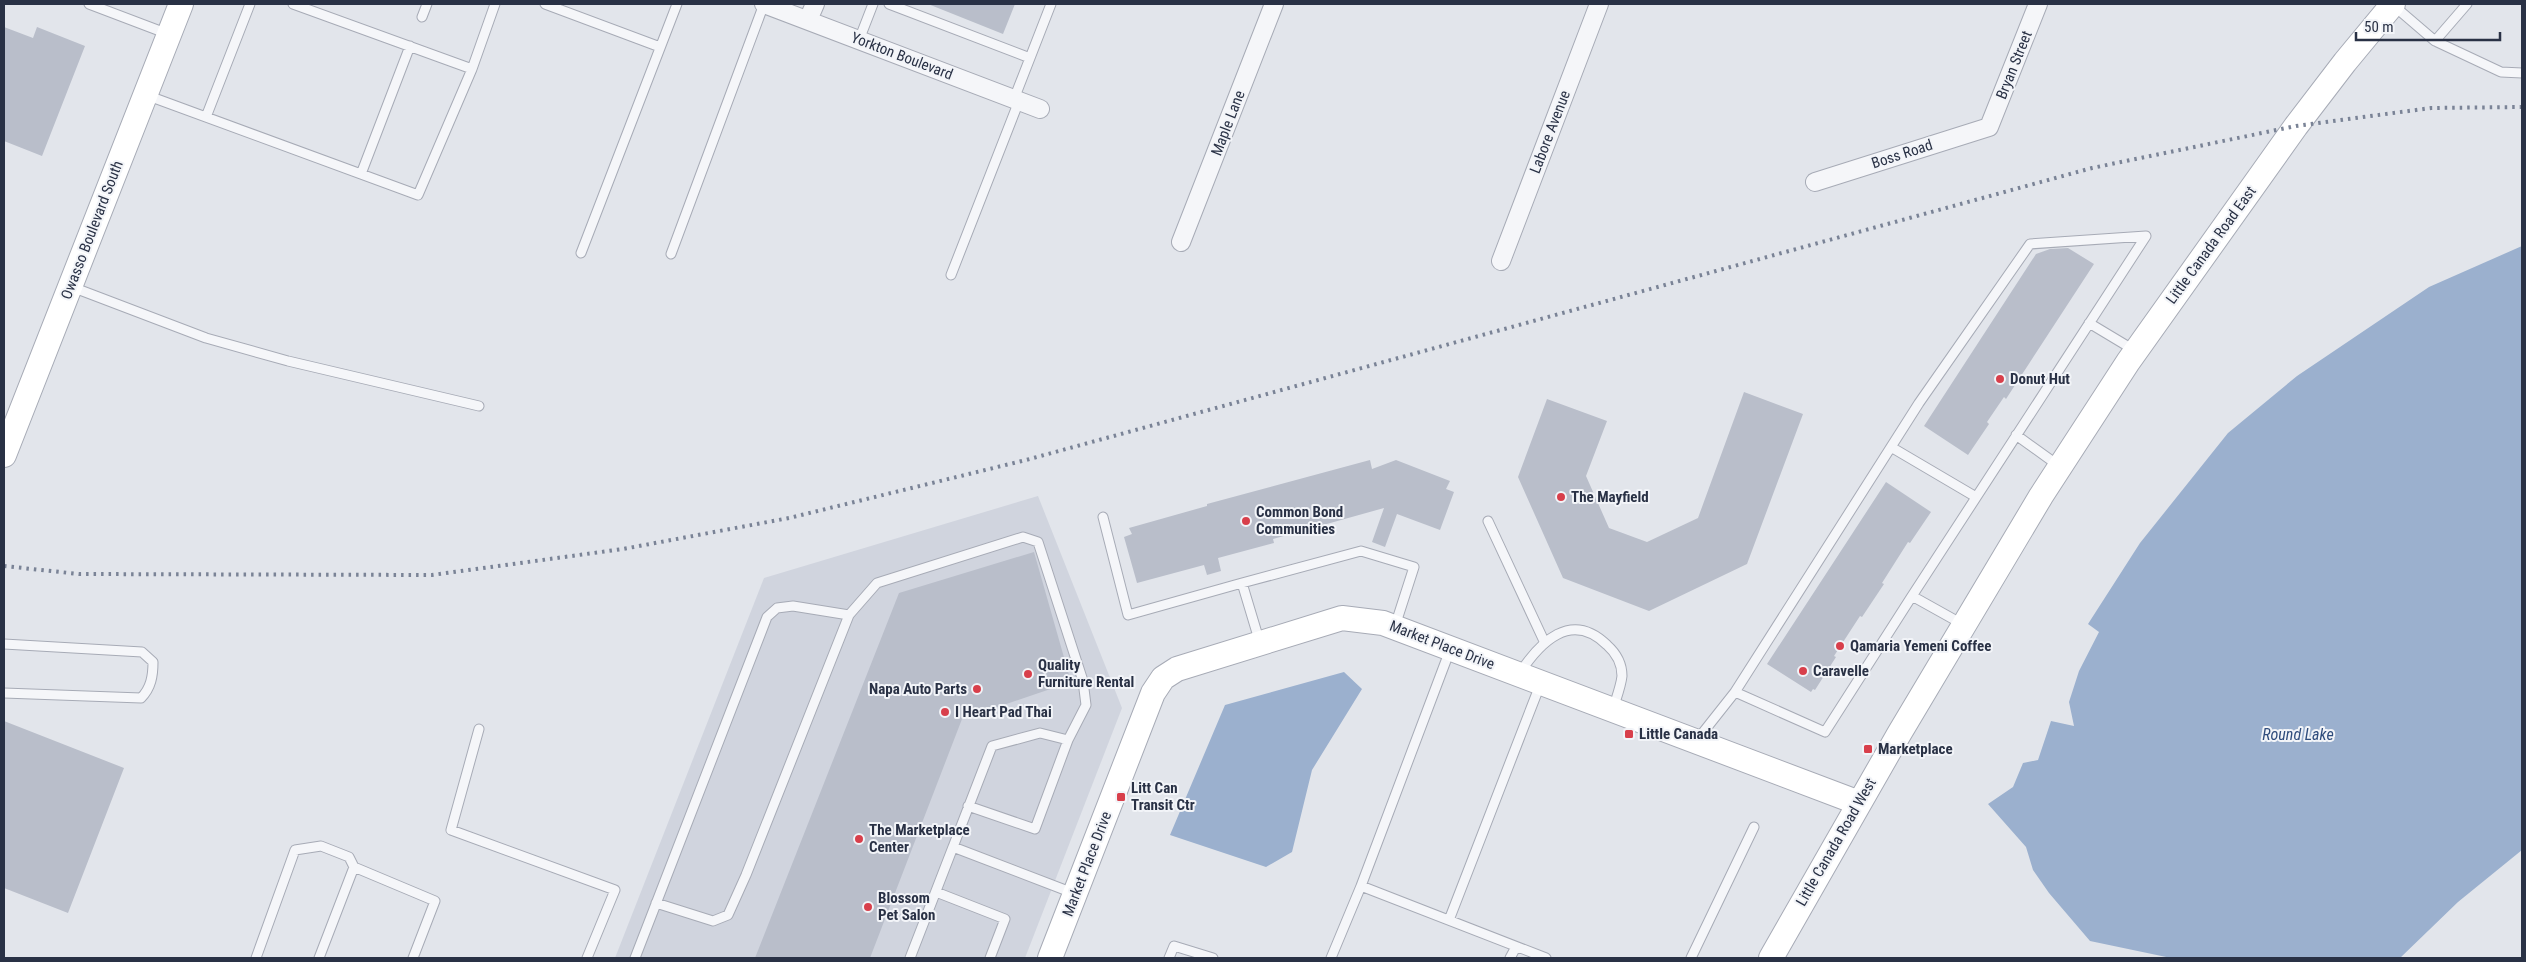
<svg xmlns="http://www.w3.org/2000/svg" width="2526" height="962" font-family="'Roboto Condensed',sans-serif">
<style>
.built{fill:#d0d4de}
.water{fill:#9bb0ce}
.building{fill:#b9beca}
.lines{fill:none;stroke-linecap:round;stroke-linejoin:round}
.lane-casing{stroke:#a7abb6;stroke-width:11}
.street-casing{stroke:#a7abb6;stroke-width:20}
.secondary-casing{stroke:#a7abb6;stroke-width:26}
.lane{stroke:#f5f6f9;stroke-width:9}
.street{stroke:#f5f6f9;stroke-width:18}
.secondary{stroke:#fff;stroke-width:24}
.rail{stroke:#7a8396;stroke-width:4;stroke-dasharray:2.5 5;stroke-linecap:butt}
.poi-dot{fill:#d83f4b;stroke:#f2f4f8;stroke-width:2}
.labels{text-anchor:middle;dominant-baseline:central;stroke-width:4;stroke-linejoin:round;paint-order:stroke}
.street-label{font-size:15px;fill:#293145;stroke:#f2f4f8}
.poi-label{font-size:15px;font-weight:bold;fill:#293145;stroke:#f2f4f8;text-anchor:start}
.water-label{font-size:16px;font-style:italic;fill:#2f4c7c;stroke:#f2f4f8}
</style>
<rect width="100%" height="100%" fill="#e2e5eb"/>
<!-- built -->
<path class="built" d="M1038,496L1122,708L1025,958H615L764,578Z"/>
<!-- water -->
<path class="water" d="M2522,246V850L2458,902L2400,958H2171L2090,941L2049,893L2033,870L2026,847L1988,804L2013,787L2023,763L2038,760L2051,721L2074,726L2069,702L2079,671L2099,632L2088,624L2140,543L2228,433L2297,376L2429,287Z
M1344,672L1362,689L1312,770L1292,852L1266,867L1170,835L1225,705Z"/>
<!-- building -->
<path class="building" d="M928,4H1015L1003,34Z
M4,27L33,38L37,27L85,46L42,156L4,141Z
M2068,248L2094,264L2006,399L2004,397L1987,422L1989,424L1968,455L1924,426L2036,254L2050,249Z
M1744,392L1803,414L1747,564L1649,611L1563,578L1518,477L1547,399L1607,421L1586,476L1609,528L1647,542L1698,518Z
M1370,460L1372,469L1396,460L1450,481L1446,489L1454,492L1440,530L1397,514L1385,547L1372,542L1384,508L1273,539L1274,543L1218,558L1221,571L1207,575L1204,565L1137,583L1124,537L1132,534L1129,528L1207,506V504Z
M1886,482L1931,512L1910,543L1908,542L1882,583L1884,584L1862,617L1860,616L1834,656L1836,657L1815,690L1813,689L1811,692L1767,664Z
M1034,552L1071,682L962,719L870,958H755L899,593Z
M4,721L124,768L68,913L4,888Z"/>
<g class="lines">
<!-- lane casing -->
<g class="lane-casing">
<path id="lane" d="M89,4L168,34
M545,4L660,47
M889,4L1030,58
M2393,5L2435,41L2467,4
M422,17L427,4
M859,40L873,4
M2435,41L2501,72L2522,73
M472,69L495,4
M146,95L418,195L472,69L293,4
M1014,99L1051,4
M206,117L250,4
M361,174L410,46
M581,253L677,4
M671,254L764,4
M951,275L1019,101
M72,287L206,338L288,361L479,406
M2089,323L2134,350
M2016,435L2059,466
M1891,447L1976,497
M1103,517L1128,615L1242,583L1260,643
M1488,521L1544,641
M1242,583L1361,551L1414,567L1395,626
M4,644L142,652L153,662C153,676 151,688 141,698L4,693
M1450,650L1361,886L1546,958
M1519,674C1540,642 1571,610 1607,645C1616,653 1622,663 1622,676C1621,686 1616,699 1613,709
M1735,692L1919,403L2030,244L2146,236L1912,596
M479,729L451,830L615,890L587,958
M1697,740L1735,692L1825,732L1912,596L1964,625
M953,847L992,746L1040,733L1068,740L1035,829L968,806
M354,867L435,901L413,958
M936,892L1005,919L990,958
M656,903L713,921L728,915L746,875L849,615L877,583L1023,537L1038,542L1083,681L1086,705L1068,740
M1449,920L1540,685
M256,958L295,850L321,846L349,857L354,867L319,958
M635,958L767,617L777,608L793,606L849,615
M910,958L953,847L1073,893
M1169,958L1174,946L1213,958
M1331,958L1361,886
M1510,958L1516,947
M1691,958L1754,827"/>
</g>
<!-- street casing -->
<g class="street-casing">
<path id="street" d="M764,4L1040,109
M808,20L815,4
M1815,182L1989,127L2038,4
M1181,242L1274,4
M1501,261L1599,4"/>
</g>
<!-- secondary casing -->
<g class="secondary-casing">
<path id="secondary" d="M4,455L181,4
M1050,958L1153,693L1163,678L1177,669L1342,618L1383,623L1859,803
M1771,958L1899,734L2041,496L2128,362L2296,126L2345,62L2393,4"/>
</g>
<!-- lane -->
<use href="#lane" class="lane"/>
<!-- street -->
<use href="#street" class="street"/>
<!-- secondary -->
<use href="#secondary" class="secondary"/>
<!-- rail -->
<path class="rail" d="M4,566L79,574L432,575L623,549L789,518L1026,460L2092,168L2296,126L2431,108L2522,107"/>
</g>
<!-- markers -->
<g class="poi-dot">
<circle cx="2000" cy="379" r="5"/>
<circle cx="1561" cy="497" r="5"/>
<circle cx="1246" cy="521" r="5"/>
<circle cx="1840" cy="646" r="5"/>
<circle cx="1803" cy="671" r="5"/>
<circle cx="1028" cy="674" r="5"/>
<circle cx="977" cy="689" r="5"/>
<circle cx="945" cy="712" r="5"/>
<rect x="1624" y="729" width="10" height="10" rx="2.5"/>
<rect x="1863" y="744" width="10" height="10" rx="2.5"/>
<rect x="1116" y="792" width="10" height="10" rx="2.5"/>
<circle cx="859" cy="839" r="5"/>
<circle cx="868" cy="907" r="5"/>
</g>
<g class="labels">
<!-- street labels -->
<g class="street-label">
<text transform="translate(902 56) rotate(21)">Yorkton Boulevard</text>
<text transform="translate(2014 65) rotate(-68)">Bryan Street</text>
<text transform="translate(1228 123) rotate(-69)">Maple Lane</text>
<text transform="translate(1550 132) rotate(-69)">Labore Avenue</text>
<text transform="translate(1902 154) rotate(-18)">Boss Road</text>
<text transform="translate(92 230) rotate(-69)">Owasso Boulevard South</text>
<text transform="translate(2211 245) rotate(-54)">Little Canada Road East</text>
<text transform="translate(1442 645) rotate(21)">Market Place Drive</text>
<text transform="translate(1836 842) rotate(-60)">Little Canada Road West</text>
<text transform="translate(1087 864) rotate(-69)">Market Place Drive</text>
</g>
<!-- poi labels -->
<g class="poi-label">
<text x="2010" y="379">Donut Hut</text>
<text x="1571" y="497">The Mayfield</text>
<text x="1256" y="512">Common Bond<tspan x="1256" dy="17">Communities</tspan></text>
<text x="1850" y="646">Qamaria Yemeni Coffee</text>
<text x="1038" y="665">Quality<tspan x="1038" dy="17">Furniture Rental</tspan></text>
<text x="1813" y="671">Caravelle</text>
<text x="967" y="689" text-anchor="end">Napa Auto Parts</text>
<text x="955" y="712">I Heart Pad Thai</text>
<text x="1639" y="734">Little Canada</text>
<text x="1878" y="749">Marketplace</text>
<text x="1131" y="788">Litt Can<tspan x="1131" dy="17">Transit Ctr</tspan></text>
<text x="869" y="830">The Marketplace<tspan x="869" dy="17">Center</tspan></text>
<text x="878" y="898">Blossom<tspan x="878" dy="17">Pet Salon</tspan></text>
</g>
<!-- water labels -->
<g class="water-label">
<text x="2298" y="734">Round Lake</text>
</g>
</g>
<!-- border -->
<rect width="2526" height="962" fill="none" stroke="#293145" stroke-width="10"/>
<!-- scale -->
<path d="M2356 32v8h144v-8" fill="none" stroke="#293145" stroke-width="2.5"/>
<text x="2364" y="32" font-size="15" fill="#293145" stroke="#f2f4f8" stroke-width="4" paint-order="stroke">50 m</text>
</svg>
